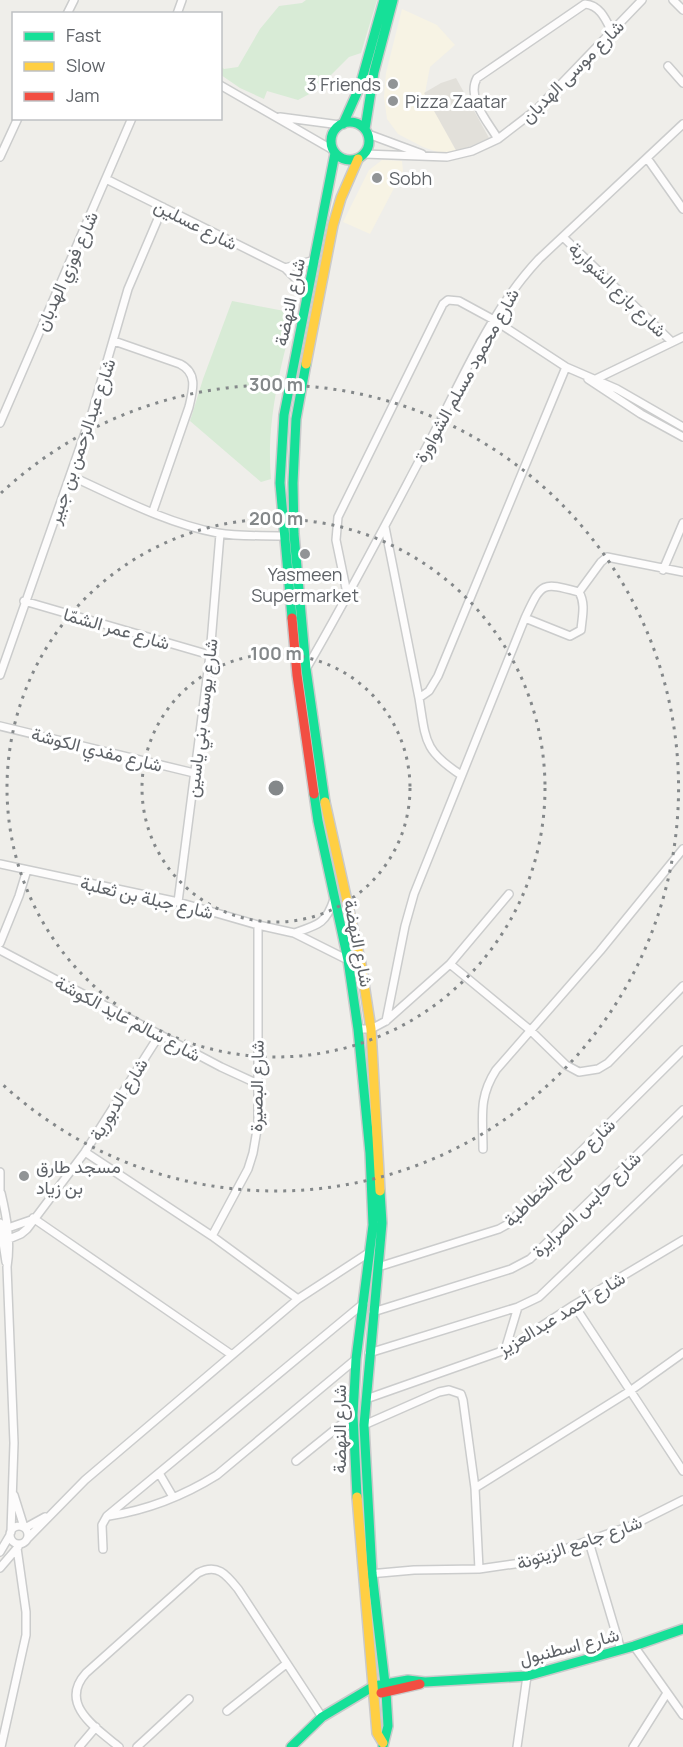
<svg xmlns="http://www.w3.org/2000/svg" width="683" height="1747" font-family="Manrope,Vazirmatn,sans-serif">
<style>
.commercial{fill:#f7f3e4}
.education{fill:#e2e0da}
.green{fill:#d8ebd6}
.lines{fill:none;stroke-linecap:round;stroke-linejoin:round}
.street-casing{stroke:#cbcccc;stroke-width:10}
.fast-casing{stroke:#cacacb;stroke-width:12}
.slow-casing{stroke:#cacacb;stroke-width:12}
.jam-casing{stroke:#cacacb;stroke-width:12}
.street{stroke:#fdfcfc;stroke-width:7}
.fast{stroke:#16e098;stroke-width:9}
.slow{stroke:#ffcf43;stroke-width:9}
.jam{stroke:#f24e42;stroke-width:9}
.ring{fill:none;stroke:#84888a;stroke-width:3;stroke-dasharray:3 6}
.poi-dot{fill:#919496;stroke:#fff;stroke-width:2}
.labels{text-anchor:middle;dominant-baseline:central;stroke-width:6;stroke-linejoin:round;paint-order:stroke}
.street-label{font-size:18px;fill:#5f6368;stroke:#fff}
.poi-label{font-size:18px;fill:#5f6368;stroke:#fff;text-anchor:start}
.centre{fill:#84888a;stroke:#fff;stroke-width:3}
.ring-label{font-size:18px;text-anchor:middle;font-weight:bold;fill:#84888a;stroke:#fff;stroke-width:6;stroke-linejoin:round;paint-order:stroke}
</style>
<rect width="100%" height="100%" fill="#efeeea"/>
<!-- commercial -->
<path class="commercial" d="M402,9L437,25L455,45L430,67L425,93L457,152L443,154L423,147L398,134L387,119L384,97L386,73Z
M382,160L402,161L403,171L370,234L343,222L369,170Z"/>
<!-- education -->
<path class="education" d="M456,78L489,138L457,152L424,93L441,83Z"/>
<!-- green -->
<path class="green" d="M306,0H377L361,53L349,57L315,91L298,100L267,91L264,99L240,88L221,75V66L224,69L238,67L260,29L279,6L302,3Z
M232,301L295,313C280,366 266,424 271,479L261,482L190,421L203,379Z"/>
<g class="lines">
<!-- street casing -->
<g class="street-casing">
<path id="street" d="M673,0L683,10
M67,14L74,0
M177,14L182,0
M668,66L683,83
M220,85L333,150
M280,117L340,125
M368,134L422,154
M498,139C488,122 466,98 477,78L585,4C600,5 606,20 612,32
M364,154L447,157L472,151L498,139L537,109L642,0
M0,157L18,118
M647,158L683,209
M106,179L285,268L300,283L307,293
M563,237L672,342
M285,268L315,260
M114,341L180,364C198,373 193,390 189,407L153,511
M588,379L641,414L683,437
M596,379L683,337
M0,423L132,118
M71,476C117,497 168,524 218,533C239,537 262,535 283,536
M385,527L419,698
M663,570L683,523
M579,592L601,562L607,557L683,572
M348,598L336,540L338,517L436,318L443,304L448,300L459,301L494,320L566,367L617,389L683,427
M24,601L210,655
M306,669C351,592 392,512 434,433C465,373 492,309 539,259L683,124
M0,675L92,413L128,289L163,207
M0,726L194,773
M461,775C423,750 426,740 419,698L429,691L438,676L566,367
M0,864L178,902L258,925L294,933L348,960
M178,902L210,655L220,534
M294,933C318,925 326,924 334,899
M0,943L19,896L27,870
M0,950L221,1067L258,1084
M450,964L509,894
M386,1021L405,926L414,894L525,618C542,582 541,582 579,592C586,604 582,617 581,630L570,636L525,618
M358,1029H371L386,1021L450,964L530,1030L566,1065L579,1072L598,1069L608,1063L683,986
M483,1149C483,1117 478,1098 496,1070L600,951L683,849
M85,1152L212,1236L298,1299
M0,1172V1197
M1,1193C7,1218 11,1242 7,1267L14,1443L11,1532
M33,1218L232,1355
M0,1223L6,1262
M5,1229L31,1220
M212,1236L248,1169L253,1153L258,1124V925
M2,1242L21,1234L27,1229L85,1152L160,1034
M378,1267L499,1229L508,1224L683,1050
M574,1305L683,1471
M373,1312L511,1269L530,1259L683,1110
M505,1350L518,1307
M369,1353L518,1307L539,1297L683,1159
M366,1399L505,1350L574,1305L683,1240
M364,1425L439,1392L449,1390L461,1394L463,1400L475,1488L479,1569
M296,1461L353,1415
M159,1473L173,1497
M475,1488L630,1391L683,1353
M14,1495L24,1527
M109,1516C147,1510 185,1495 217,1475L356,1359
M10 1535a9 9 0 1 1 18 0a9 9 0 1 1-18 0Z
M25,1528L45,1517
M28,1538L85,1480L298,1299L370,1252
M589,1542L621,1650
M103,1549L102,1525L107,1516L364,1303
M0,1552L10,1535
M0,1568L18,1547
M369,1574L414,1570L479,1569L528,1562L633,1525L683,1500
M634,1646L683,1715
M227,1711L286,1664
M1,1747L26,1635V1612L17,1548
M79,1747L96,1727
M119,1747C96,1728 58,1704 86,1673L198,1573C217,1563 226,1574 238,1589L322,1717
M137,1747L189,1699
M517,1747L527,1676
M633,1747L667,1693"/>
</g>
<!-- fast casing -->
<g class="fast-casing">
<path id="fast" d="M331 141a19 19 0 1 1 38 0a19 19 0 1 1-38 0Z
M343,124L360,86L384,0
M365,129L374,72L393,0
M306,364L296,419L293,483L294,534L306,669L325,802
M292,618L280,483L284,415L335,153
M314,794L318,821L348,960L358,1029L370,1153L373,1225L356,1359L353,1415L357,1497
M380,1191L382,1223L364,1425L372,1573L386,1692L388,1726L383,1746
M291,1747L322,1717L374,1686L408,1680L425,1682L527,1676L634,1646L683,1629"/>
</g>
<!-- slow casing -->
<g class="slow-casing">
<path id="slow" d="M306,364L333,225L341,198L358,159
M325,802L361,964L371,1029L380,1191
M357,1497L377,1733L383,1743"/>
</g>
<!-- jam casing -->
<g class="jam-casing">
<path id="jam" d="M292,618L297,675L314,794
M381,1693L420,1684"/>
</g>
<!-- street -->
<use href="#street" class="street"/>
<!-- fast -->
<use href="#fast" class="fast"/>
<!-- slow -->
<use href="#slow" class="slow"/>
<!-- jam -->
<use href="#jam" class="jam"/>
</g>
<!-- distance rings -->
<g class="ring">
<circle cx="276" cy="788" r="134"/>
<circle cx="276" cy="788" r="269"/>
<path d="M1 493A403 403 0 1 1 1 1083"/>
</g>
<!-- markers -->
<g class="poi-dot">
<circle cx="393" cy="84" r="6"/>
<circle cx="393" cy="101" r="6"/>
<circle cx="377" cy="178" r="6"/>
<circle cx="305" cy="554" r="6"/>
<circle cx="24" cy="1176" r="6"/>
</g>
<g class="labels">
<!-- street labels -->
<g class="street-label">
<text transform="translate(572 71) rotate(-45)">شارع موسى الهدبان</text>
<text transform="translate(196 224) rotate(27)">شارع عسلين</text>
<text transform="translate(66 271) rotate(-66)">شارع فوزي الهدبان</text>
<text transform="translate(618 289) rotate(44)">شارع بازع الشواربة</text>
<text transform="translate(289 302) rotate(-78)">شارع النهضة</text>
<text transform="translate(466 375) rotate(-61)">شارع محمود مسلم الشواورة</text>
<text transform="translate(81 441) rotate(-71)">شارع عبدالرحمن بن جبير</text>
<text transform="translate(117 628) rotate(16)">شارع عمر الشمّا</text>
<text transform="translate(201 718) rotate(-83)">شارع يوسف بني ياسين</text>
<text transform="translate(97 749) rotate(14)">شارع مفدي الكوشة</text>
<text transform="translate(147 897) rotate(13)">شارع جبلة بن ثعلبة</text>
<text transform="translate(359 943) rotate(79)">شارع النهضة</text>
<text transform="translate(128 1018) rotate(28)">شارع سالم عايد الكوشة</text>
<text transform="translate(256 1086) rotate(-89)">شارع البصيرة</text>
<text transform="translate(118 1099) rotate(-58)">شارع الدبورية</text>
<text transform="translate(559 1172) rotate(-44)">شارع صالح الخطاطبة</text>
<text transform="translate(586 1204) rotate(-44)">شارع حابس الصرايرة</text>
<text transform="translate(561 1313) rotate(-31)">شارع أحمد عبدالعزيز</text>
<text transform="translate(339 1429) rotate(-90)">شارع النهضة</text>
<text transform="translate(579 1542) rotate(-19)">شارع جامع الزيتونة</text>
<text transform="translate(569 1646) rotate(-14)">شارع اسطنبول</text>
</g>
<!-- poi labels -->
<g class="poi-label">
<text x="381" y="84" text-anchor="end">3 Friends</text>
<text x="405" y="101">Pizza Zaatar</text>
<text x="389" y="178">Sobh</text>
<text x="305" y="574" text-anchor="middle">Yasmeen<tspan x="305" dy="21">Supermarket</tspan></text>
<text x="36" y="1166">مسجد طارق<tspan x="36" dy="21">بن زياد</tspan></text>
</g>
</g>
<circle cx="276" cy="788" r="9" class="centre"/>
<g class="ring-label">
<text x="276" y="391">300 m</text>
<text x="276" y="525">200 m</text>
<text x="276" y="660">100 m</text>
</g>
<!-- legend -->
<rect x="12" y="12" width="210" height="108" fill="#ffffff" stroke="#bfc1c3" stroke-width="1.5"/>
<rect x="24" y="32" width="30" height="9" fill="#16e098" stroke="#bfc1c3" stroke-width="1.5"/>
<text x="66" y="42" font-size="18" fill="#5f6368">Fast</text>
<rect x="24" y="62" width="30" height="9" fill="#ffcf43" stroke="#bfc1c3" stroke-width="1.5"/>
<text x="66" y="72" font-size="18" fill="#5f6368">Slow</text>
<rect x="24" y="92" width="30" height="9" fill="#f24e42" stroke="#bfc1c3" stroke-width="1.5"/>
<text x="66" y="102" font-size="18" fill="#5f6368">Jam</text>
</svg>
